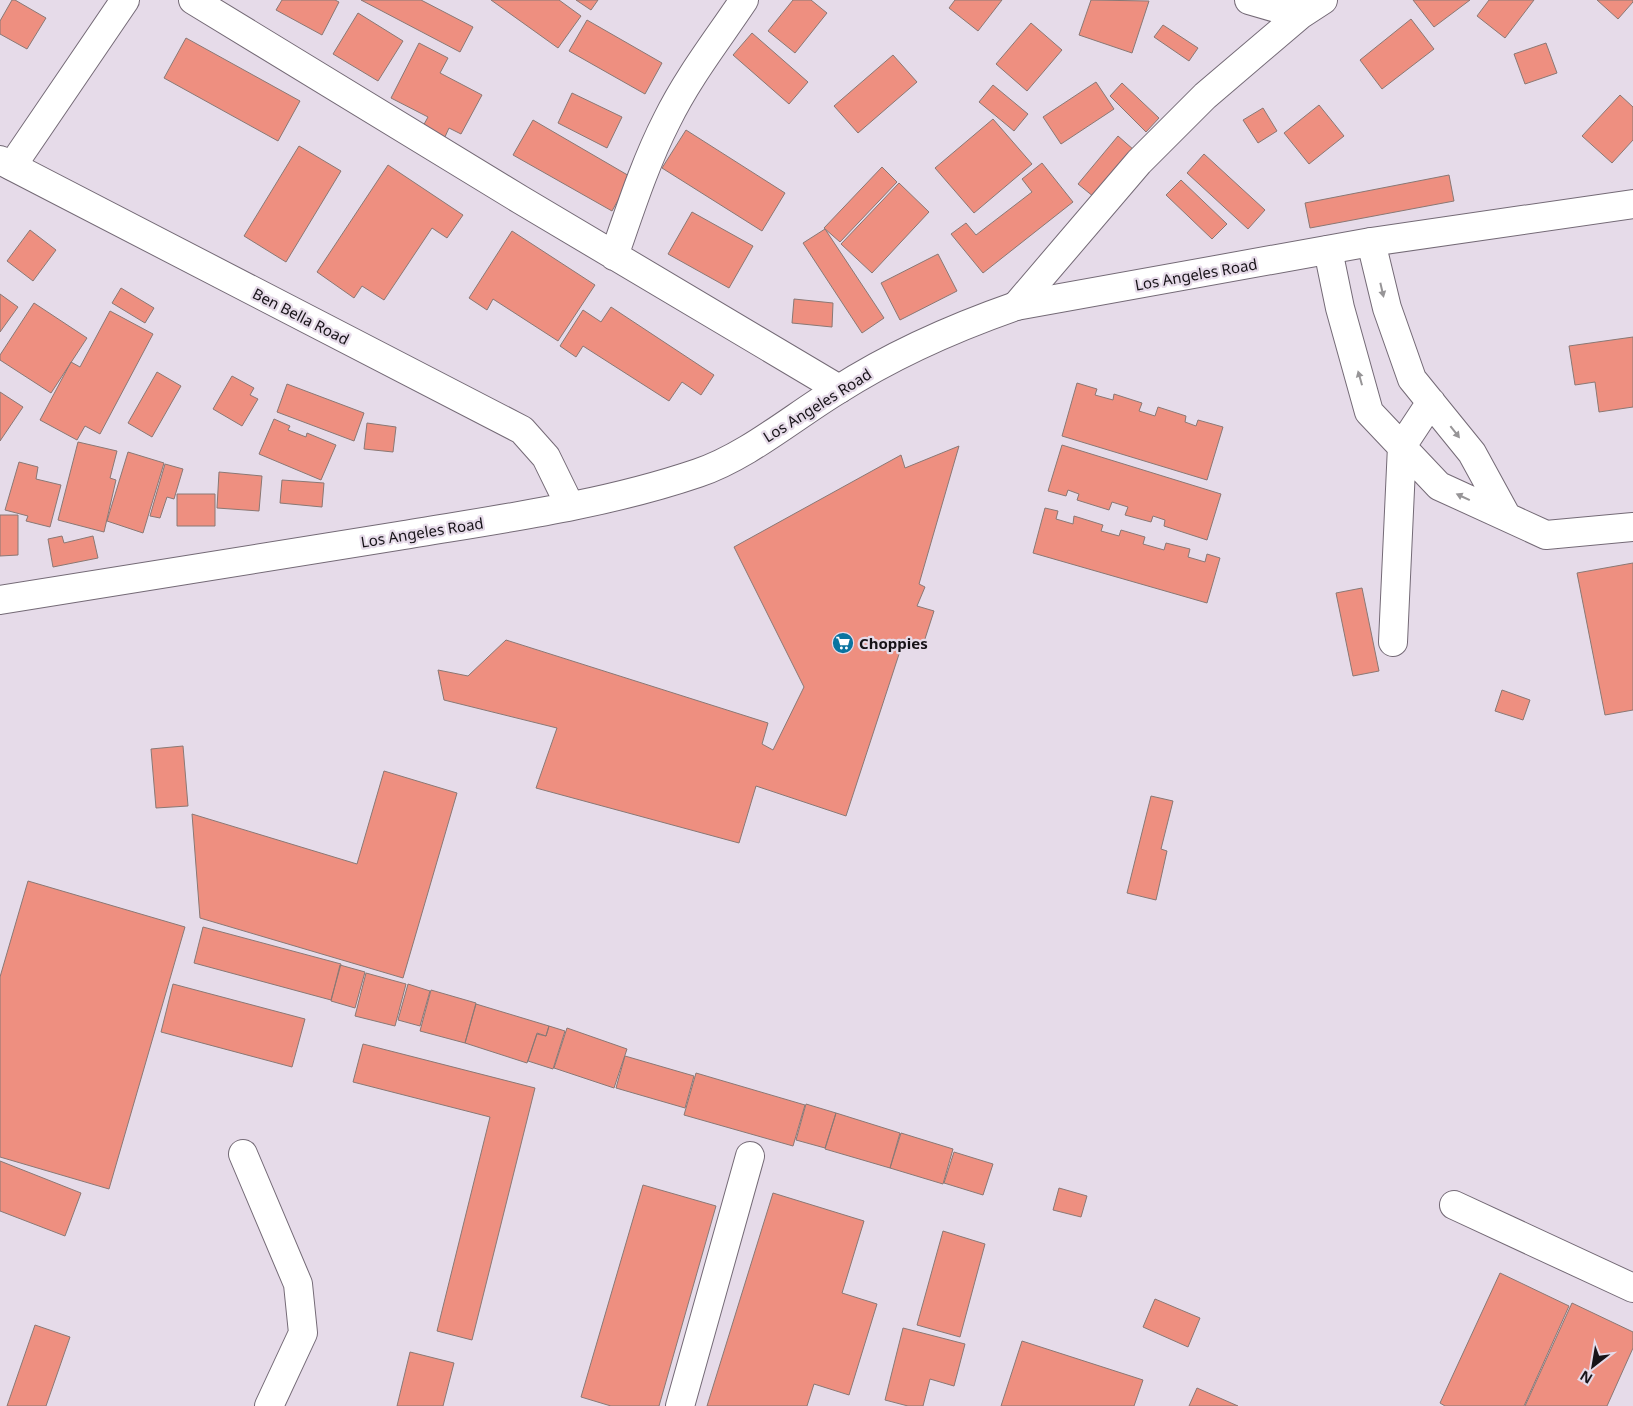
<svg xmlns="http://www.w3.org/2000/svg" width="1633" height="1406" font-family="'Noto Sans',sans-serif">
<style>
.building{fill:#ee8f80;stroke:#8a7874}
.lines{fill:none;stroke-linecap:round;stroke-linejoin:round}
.minor-casing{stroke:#746a76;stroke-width:30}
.major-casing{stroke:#746a76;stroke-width:30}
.minor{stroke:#fff;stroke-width:28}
.major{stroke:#fff;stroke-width:28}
.oneway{fill:#979597}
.labels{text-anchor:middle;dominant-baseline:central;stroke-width:4.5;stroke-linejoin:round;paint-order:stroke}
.street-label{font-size:15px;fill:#171318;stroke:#e6dbe9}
.poi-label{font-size:15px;font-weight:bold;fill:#171318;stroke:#e6dbe9;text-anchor:start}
</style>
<rect width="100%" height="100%" fill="#e6dbe9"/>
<!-- building -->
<path class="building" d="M12,0H15L46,18L27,49L0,34V21Z
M282,0H335L339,2L322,35L276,10Z
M361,0H421L473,27L460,52Z
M491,0H559L581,16L558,48Z
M576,0H598L591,10Z
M793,0H811L827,13L795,53L768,31Z
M955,0H1002L978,31L949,8Z
M1091,0L1149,1L1132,53L1079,35Z
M1413,0H1470L1434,27Z
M1489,0H1534L1505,38L1477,16Z
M1597,0H1633V2L1618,19Z
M358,13L403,41L378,81L333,54Z
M1411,19L1434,49L1382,89L1360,60Z
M587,20L662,63L645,94L569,51Z
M1031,23L1062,50L1027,91L996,64Z
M1163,25L1198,48L1189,61L1154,37Z
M752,33L808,82L789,104L733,55Z
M186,38L300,101L278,141L164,78Z
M419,43L448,58L440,73L482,95L461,134L449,128L444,139L422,128L428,117L391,98Z
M1546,43L1557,73L1525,84L1514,54Z
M893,55L917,82L858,133L834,106Z
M1096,82L1114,109L1061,144L1043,117Z
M1122,83L1159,118L1146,132L1110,96Z
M993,85L1028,114L1014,131L979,102Z
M572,93L622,117L607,148L558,123Z
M1620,95L1633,107V140L1612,163L1582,136Z
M1319,105L1344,136L1309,164L1284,133Z
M1263,108L1277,131L1258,143L1243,120Z
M993,119L1032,164L974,213L935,168Z
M533,120L631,177L612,211L513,155Z
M686,130L785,193L762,231L662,168Z
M1118,136L1134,150L1094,197L1078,184Z
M299,146L341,171L286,262L244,236Z
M1204,154L1265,210L1248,229L1187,173Z
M1042,163L1073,202L983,273L951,234L966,223L976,235L1032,192L1022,179Z
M388,165L463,215L447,238L432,228L384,300L362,286L354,298L317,272Z
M882,167L897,182L840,242L824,228Z
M1449,175L1454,201L1310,228L1305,203Z
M1181,180L1227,224L1212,239L1166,195Z
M899,183L929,212L872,273L841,244Z
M692,212L753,246L729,288L668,254Z
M825,229L884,318L862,333L803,243Z
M30,230L56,250L33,281L7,261Z
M512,231L595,285L558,341L493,299L487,310L469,298Z
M938,254L957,291L900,320L881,283Z
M121,288L154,308L145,323L112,303Z
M0,294L18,307L0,332Z
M794,299L833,303L832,327L792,323Z
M34,303L87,338L51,393L0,360V355Z
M611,307L714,375L701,395L682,382L669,401L583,346L576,357L560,346L583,310L601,322Z
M110,311L153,334L100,434L85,426L77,440L40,420L71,362L80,367Z
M1633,337V407L1599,412L1595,382L1575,385L1569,346Z
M157,372L181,386L152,437L128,423Z
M232,376L254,388L250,395L258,399L242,426L213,409Z
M1077,383L1097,389L1095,395L1113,400L1114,394L1142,403L1139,411L1155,416L1158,407L1186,416L1185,422L1196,426L1198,420L1223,427L1207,480L1062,436Z
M287,384L364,413L354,441L277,412Z
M0,392L23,407L0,441Z
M274,419L290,426L288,430L306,437L307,433L336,445L321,480L259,454Z
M367,423L396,427L393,452L364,449Z
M78,442L117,451L110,478L116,480L104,532L58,520Z
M1062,445L1221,494L1207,540L1164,526L1165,520L1153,516L1151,522L1125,515L1128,507L1112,502L1109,510L1077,500L1079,494L1068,490L1066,496L1048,491Z
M959,446L919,584L925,587L917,606L934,611L923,645L903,642L846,816L756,786L739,843L536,788L557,728L444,700L438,670L468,676L506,640L768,723L762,744L773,750L804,687L734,547L901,455L905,468Z
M128,452L164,463L143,533L107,521Z
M19,462L38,467L36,479L61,485L50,527L26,521L28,516L5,510Z
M165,464L183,469L174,499L167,497L160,518L150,516Z
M219,472L262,476L259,511L217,508Z
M282,480L324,483L322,507L280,503Z
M177,494H215V526H177Z
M1045,508L1058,511L1056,519L1073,524L1074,516L1103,525L1101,531L1119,536L1121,530L1145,537L1143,544L1164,550L1166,543L1190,549L1188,557L1205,562L1207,554L1220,558L1207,603L1033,553Z
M0,515H18V555L0,556Z
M62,536L64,543L93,536L98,558L53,567L48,539Z
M1633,563V710L1605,715L1577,573Z
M1362,588L1379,671L1353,676L1336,593Z
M1502,690L1530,700L1523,720L1495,711Z
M183,746L188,806L156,808L151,749Z
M384,771L457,793L403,978L200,918L192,814L357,864Z
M1151,796L1173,801L1161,849L1167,851L1156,900L1127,893Z
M28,881L185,927L109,1189L0,1157V977Z
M203,927L341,964L331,1000L194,963Z
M340,965L365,972L355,1008L331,1001Z
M366,973L406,984L395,1026L355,1016Z
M173,984L305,1019L292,1067L161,1032Z
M408,984L430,991L420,1026L398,1020Z
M431,990L476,1003L465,1043L420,1031Z
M476,1004L549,1026L546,1036L537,1033L527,1063L465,1043Z
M549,1026L565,1031L553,1069L528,1061L537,1034L546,1036Z
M567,1028L627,1049L614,1088L554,1068Z
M363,1044L535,1088L472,1340L437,1331L490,1117L353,1082Z
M625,1056L694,1076L685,1108L616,1088Z
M696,1073L805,1105L793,1146L684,1115Z
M806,1104L836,1113L825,1148L796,1140Z
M836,1113L900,1133L890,1168L825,1149Z
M901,1133L953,1149L943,1184L890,1168Z
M954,1152L993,1164L983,1195L944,1183Z
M0,1161L81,1193L65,1236L0,1211Z
M643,1185L716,1206L659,1406H611L581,1397Z
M1059,1188L1087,1196L1081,1217L1053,1210Z
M773,1193L864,1221L842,1293L877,1304L849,1395L814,1384L807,1406H707Z
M943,1231L985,1244L960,1337L917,1325Z
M1500,1273L1569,1306L1524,1406H1445L1440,1403Z
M1155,1299L1200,1318L1188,1347L1143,1327Z
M1572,1303L1633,1332V1348L1607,1406H1525Z
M35,1325L70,1337L46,1406H7Z
M903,1328L965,1344L954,1386L930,1379L923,1406H908L885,1400Z
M1022,1341L1143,1380L1134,1406H1001Z
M410,1352L454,1363L443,1406H397Z
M1197,1388L1238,1406H1189Z"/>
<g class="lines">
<!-- minor casing -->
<g class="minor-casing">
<path id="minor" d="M193,0L521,200L839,389
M1249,0L1300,15
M12,166L125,0
M1371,242L1387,308L1412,379L1472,453L1507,517
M1328,250L1340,308L1369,412L1439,486L1546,535L1633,527
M614,256C630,210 645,163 667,120C688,77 718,39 744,0
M1016,306L1139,162L1205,96L1300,15L1323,0
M1393,642L1402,446L1431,402
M243,1154L298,1284L303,1333L269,1406
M1454,1205L1633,1288
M680,1406L750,1156"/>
</g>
<!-- major casing -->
<g class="major-casing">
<path id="major" d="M0,160L522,430L546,457L570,506
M0,600C133,579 265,557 398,536C499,519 601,506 698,473C746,457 792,418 836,391C892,355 953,328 1016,306L1371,242L1633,204"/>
</g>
<!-- minor -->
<use href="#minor" class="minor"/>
<!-- major -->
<use href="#major" class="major"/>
</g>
<!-- one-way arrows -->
<defs><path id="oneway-solid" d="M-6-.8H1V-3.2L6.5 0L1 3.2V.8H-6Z" transform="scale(1.25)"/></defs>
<g class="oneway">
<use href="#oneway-solid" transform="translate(1382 290) rotate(77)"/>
<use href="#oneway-solid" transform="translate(1360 378) rotate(-106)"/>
<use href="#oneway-solid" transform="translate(1455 432) rotate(52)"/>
<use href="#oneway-solid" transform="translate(1463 497) rotate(-155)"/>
</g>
<!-- icons -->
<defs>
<g id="supermarket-disc" transform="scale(1.125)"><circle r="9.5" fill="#0a74a0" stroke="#e6dbe9"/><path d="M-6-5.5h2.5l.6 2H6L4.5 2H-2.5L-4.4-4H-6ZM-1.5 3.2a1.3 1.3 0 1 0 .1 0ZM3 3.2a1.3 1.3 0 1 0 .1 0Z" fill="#fff"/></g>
</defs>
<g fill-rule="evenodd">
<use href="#supermarket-disc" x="843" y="643"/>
</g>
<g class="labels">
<!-- street labels -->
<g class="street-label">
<text transform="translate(1196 274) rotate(-10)">Los Angeles Road</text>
<text transform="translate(301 316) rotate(27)">Ben Bella Road</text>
<text transform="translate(817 405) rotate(-32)">Los Angeles Road</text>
<text transform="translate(422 532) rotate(-9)">Los Angeles Road</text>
</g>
<!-- poi labels -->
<g class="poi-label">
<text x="859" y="643">Choppies</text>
</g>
</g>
<!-- north arrow -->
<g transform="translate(1593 1366) rotate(211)" stroke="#e6dbe9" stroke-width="4" paint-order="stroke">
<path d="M0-4L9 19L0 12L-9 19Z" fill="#171318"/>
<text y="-8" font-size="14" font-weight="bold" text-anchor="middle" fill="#171318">N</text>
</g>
</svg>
